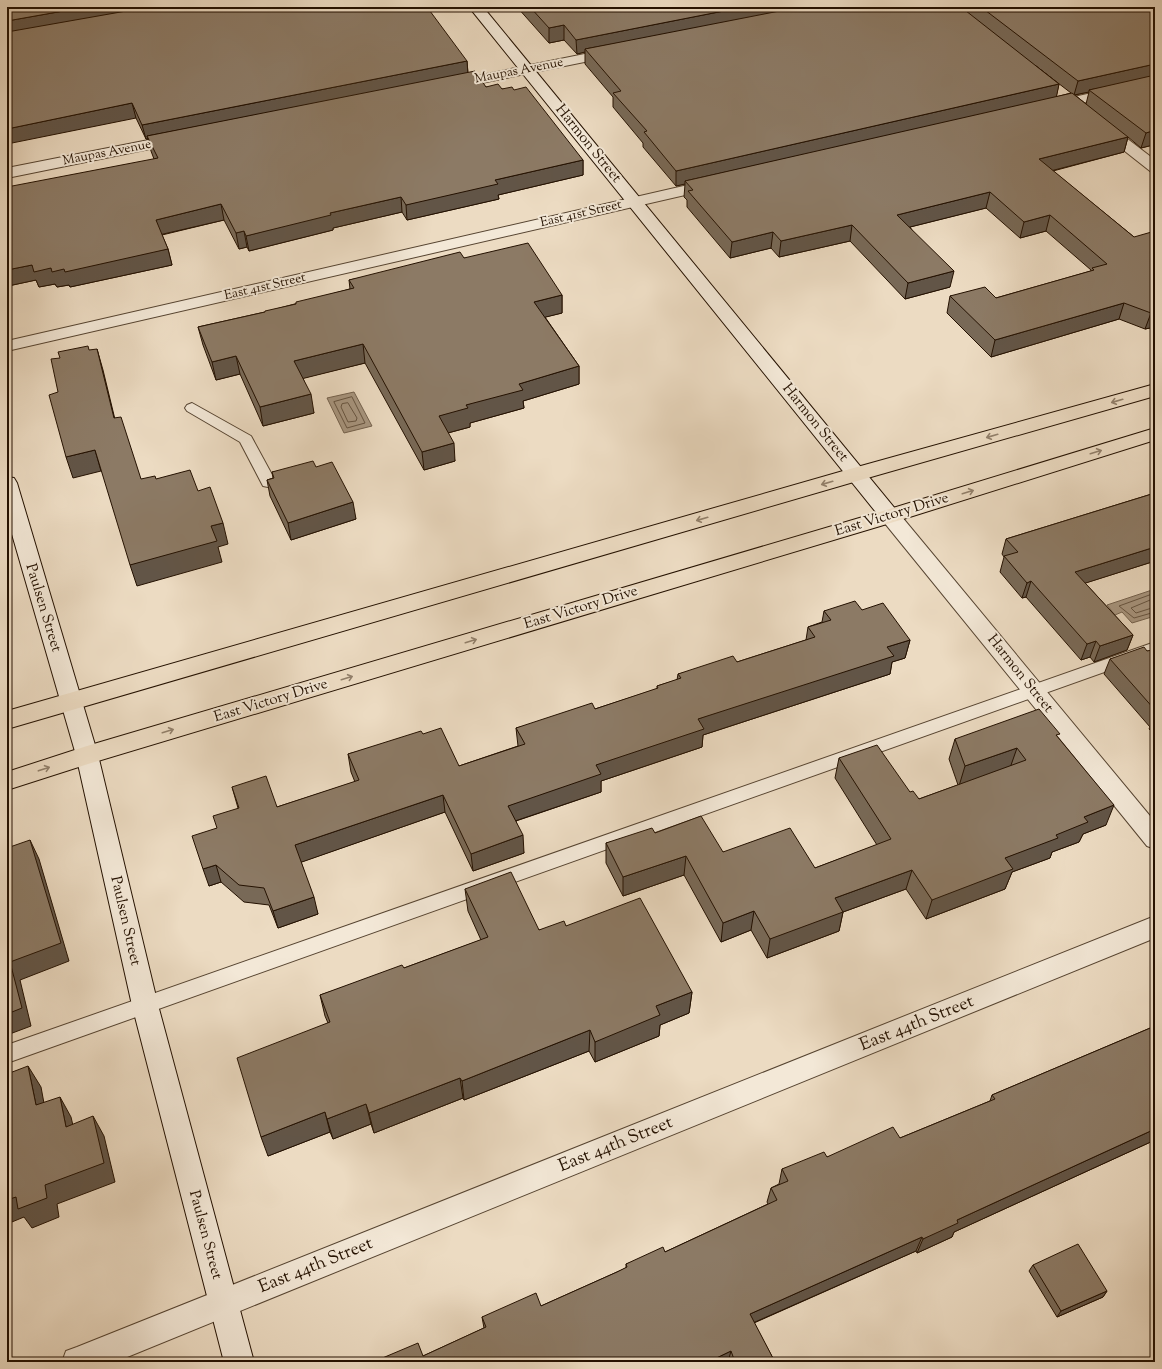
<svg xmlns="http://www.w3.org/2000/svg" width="1162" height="1369" font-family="'Sorts Mill Goudy',serif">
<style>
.water{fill:#a89680;stroke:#73614d}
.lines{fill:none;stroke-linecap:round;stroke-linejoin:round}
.shore{stroke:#665440;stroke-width:1}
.lane-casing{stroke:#564431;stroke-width:2}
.street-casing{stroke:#564431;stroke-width:2}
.secondary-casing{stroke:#241101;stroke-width:2}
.primary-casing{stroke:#241101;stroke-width:2}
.lane{fill:#f3e8d7;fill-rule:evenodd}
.street{fill:#f3e8d7;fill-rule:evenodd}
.secondary{fill:#f3e8d7;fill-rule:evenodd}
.primary{fill:#ecdbc2;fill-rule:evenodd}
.wall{fill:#786957;stroke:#241101;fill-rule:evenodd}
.shaded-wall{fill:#625547;stroke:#241101}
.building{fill:#8c7a65;stroke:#241101}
.oneway{stroke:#92806b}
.labels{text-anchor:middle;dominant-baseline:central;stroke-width:4;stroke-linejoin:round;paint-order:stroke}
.far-street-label{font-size:13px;fill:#241101;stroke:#f3e8d7}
.street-label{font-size:15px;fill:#241101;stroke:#f3e8d7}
.near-street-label{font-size:18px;fill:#241101;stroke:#f3e8d7}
</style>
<rect width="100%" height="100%" fill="#ecdbc2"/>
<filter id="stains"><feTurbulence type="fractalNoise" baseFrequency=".005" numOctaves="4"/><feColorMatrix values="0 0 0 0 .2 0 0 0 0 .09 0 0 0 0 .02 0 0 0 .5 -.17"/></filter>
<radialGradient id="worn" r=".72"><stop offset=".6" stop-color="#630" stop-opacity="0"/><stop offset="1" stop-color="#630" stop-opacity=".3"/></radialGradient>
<!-- water -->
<path class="water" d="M354,392L372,426L344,433L327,398Z
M1155,589V616L1132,623L1122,612L1115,615L1107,605Z"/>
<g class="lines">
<!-- shore -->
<path class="shore" d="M352,397L365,423L347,428L334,402Z
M348,403L357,418L356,421L348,422L341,407L342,404Z
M1155,593L1119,606L1134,618L1155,612
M1155,598L1131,608L1136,613L1155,607"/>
<!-- lane casing -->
<g class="lane-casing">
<path id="lane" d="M192,403L251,436L276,482L273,486L268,487L263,486L240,442L187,411L185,408L187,405Z
M1155,642V654L7,1063V1045Z"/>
</g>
<!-- street casing -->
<g class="street-casing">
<path id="street" d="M614,48L619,49L621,52L619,55L452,89L447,88L445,85L447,82L452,81Z
M1155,79V87L1051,110L1046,109L1044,106L1046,103L1051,102Z
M1103,123L1108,124L1155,160V173L1150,171L1098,130L1096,127L1098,124Z
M179,134L184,136L187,139L184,142L7,178V168Z
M714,179L720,181L722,184L720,187L7,351V341Z
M890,509L897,511L1155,822V849L1147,846L883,521L880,516L883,511Z
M1155,916V938L115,1362H62L66,1351L77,1347Z"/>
</g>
<!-- secondary casing -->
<g class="secondary-casing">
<path id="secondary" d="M469,7H483L897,511L900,516L897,521L890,523L883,521Z
M7,477L14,478L17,483L98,755L158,1005L254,1362H224L132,1005L76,755L7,517Z"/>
</g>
<!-- primary casing -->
<g class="primary-casing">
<path id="primary" d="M1155,384V396L864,479L7,729V711L850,469Z
M1155,428V440L897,521L88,764L7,790V772L87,746L883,511Z"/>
</g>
<!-- lane -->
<use href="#lane" class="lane"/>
<!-- street -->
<use href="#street" class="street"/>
<!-- secondary -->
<use href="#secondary" class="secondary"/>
<!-- primary -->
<use href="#primary" class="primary"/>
</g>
<!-- wall -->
<path class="wall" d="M7,7L467,61L468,73L486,87L502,89L514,90L583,160V175L498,195L499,199L407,220L402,212L333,228V230L249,251L247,247L239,249L224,220L162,235L168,249L172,265L70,287L69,285L57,287L55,284L39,287L36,280L8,286L154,159L151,151L148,139H146L136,118Z
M517,7H1155V146L1153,145L1141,148L1128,137L1124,152L1053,171L1134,237L1155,327L1145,329L1119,319L991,357L947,313L950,296L996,298L1091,271V270L1046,231L1020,238L986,208L910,227L950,287L905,299L850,241L779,257L771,248L730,258L687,207V200L684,197L685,184L676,186L643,147V143L613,107V97L585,64V52L577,54L564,40L549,43ZM1036,66L1071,93L1056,97L1059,84ZM1089,92L1086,104L1075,95Z
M464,258L562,295V313L545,317L579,366V384L523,401L524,408L470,423V427L448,433L455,461L424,470L365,363L303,378L314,413L263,426L240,374L216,380L203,345L198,327L265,312L350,289L349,280Z
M316,467L356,519L291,540L270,496L267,480L273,478L272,472Z
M1155,493V561L1085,583L1133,635L1127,650L1094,662L1090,657L1081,660L1026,597L1022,598L1000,572L1004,557L1002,554L1006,539Z
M862,610L910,640L905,658L892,662L890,674L703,735L702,747L601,781V792L516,821L524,853L473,871L445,812L301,862L318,914L278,928L269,905L244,902L221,882L209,886L217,828L238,808L232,787L277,807L355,782L351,772L348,754L423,734L459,766L518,746L516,728L595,709L657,689V686L677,680L678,674L737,662L806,640L808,627L822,622L824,611Z
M1147,651L1155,652V735L1149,729L1150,727L1104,674L1110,659Z
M1058,738L1106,825L1083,834L1079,842L1052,852L1050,858L1012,872L1005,889L926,919L906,889L843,912L839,931L767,958L751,930L721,942L684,875L623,896L606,863V843L655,833L723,852L815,868L877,845L835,778L839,758L910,792L919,799L958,785L949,759L955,739Z
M465,889L539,930L566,926L692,992L689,1013L660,1025L659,1036L595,1062L589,1051L464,1100L463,1098L374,1133L371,1124L333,1139L330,1132L268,1156L328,1023L325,1016L320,995L404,968L481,940L468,911Z
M1155,1026V1140L954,1232L952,1237L917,1253L916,1251L754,1323L775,1362H373L423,1356L484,1328L482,1317L541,1306L617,1272L626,1268V1264L665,1252L768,1204L767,1202L771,1188L779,1184L782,1169L827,1157L900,1138L990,1101L992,1095Z
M1033,1265L1107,1291L1103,1297L1057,1317L1029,1271Z"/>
<!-- shaded-wall -->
<path class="shaded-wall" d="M86,7H167L7,35V21Z
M744,7H815L585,49V52L577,54L576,40Z
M564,25V40L549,43V28Z
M467,61L468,75L147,136L148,139H146L142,125Z
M1155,64V78L1089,90V92L1074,95L1078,81Z
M1059,84L1056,99L685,181V184L676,186V171Z
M132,103L136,118L7,144V129Z
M1155,130V140L1153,145L1141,148L1146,133Z
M1128,137L1124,152L1035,175L1039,159Z
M583,160V175L498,195L499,199L407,220L406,205L495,180Z
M990,192L986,208L894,231L897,215Z
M401,197L402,212L333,228V230L249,251L246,236L330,213Z
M221,204L224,220L159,235L156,220Z
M1050,215L1046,231L1020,238L1024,222Z
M852,225L850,241L779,257L781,241Z
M244,231L247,247L239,249L236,233Z
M773,232L771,248L730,258L732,242Z
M168,249L172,265L70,287L69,285L57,287L55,284L39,287L36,280L8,286L7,283V270L32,265L51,268Z
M954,271L950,287L905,299L908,283Z
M562,295V313L534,320V302Z
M1124,303L1119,319L991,357L995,340Z
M1155,312V327L1145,329L1151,313Z
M363,344L365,363L297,380L294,361Z
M97,349L103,370L120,440L114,418Z
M236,356L240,374L216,380L212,362Z
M579,366V384L523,401L524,408L470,423V427L440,435L439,416L519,384Z
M311,394L314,413L263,426L260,407Z
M454,443L455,461L424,470L422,452Z
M95,450L101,471L73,478L66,457Z
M353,502L356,519L291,540L288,523Z
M223,523L228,544L218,547L222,562L137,586L130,565L211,526Z
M1155,547V561L1070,588L1075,572Z
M1031,581L1026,597L1022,598L1027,583Z
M1133,635L1127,650L1094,662L1100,646Z
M910,640L905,658L892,662L890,674L703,735L702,747L601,781V792L509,823L508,806L596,765L698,719L887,647Z
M1096,641L1090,657L1081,660L1087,644Z
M1017,748L1010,768L959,786L965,766Z
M443,795L445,812L299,863L295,845Z
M1114,805L1106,825L1083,834L1079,842L1052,852L1050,858L1012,872L1005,889L926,919L932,900L1005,858L1056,835L1084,817Z
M523,835L524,853L473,871L471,854Z
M30,840L39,859L69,961L20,980L31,1026L7,1035V1014L10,962Z
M686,856L684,875L623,896V877Z
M216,865L221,882L209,886L203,869Z
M912,870L906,889L843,912L839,931L767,958L770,939L835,898Z
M314,897L318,914L278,928L273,911Z
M754,911L751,930L721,942L723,923Z
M692,992L689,1013L660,1025L659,1036L595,1062V1042L656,1006Z
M590,1030L589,1051L464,1100L462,1081Z
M28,1066L41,1087L48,1125L36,1105Z
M460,1078L463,1098L374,1133L369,1113Z
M60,1097L71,1117L78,1147L66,1127Z
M366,1104L371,1124L333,1139L327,1119Z
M325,1112L330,1132L268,1156L261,1137Z
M93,1116L104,1136L115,1182L57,1204L59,1217L32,1228L24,1217L7,1224V1200L45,1185Z
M1155,1129V1140L954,1232L952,1237L917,1253L923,1239L957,1220Z
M922,1237L916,1251L746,1326L750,1314Z
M1107,1291L1103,1297L1057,1317L1061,1311Z
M731,1351L728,1362H708Z"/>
<!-- building -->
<path class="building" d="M7,7H86L7,21Z
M149,7H427L467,61L142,125L132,103L7,129V32Z
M530,7H744L576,40L564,25L549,28Z
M800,7H961L1059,84L676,171L644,132L647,131L613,93L621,91L585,49Z
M981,7H1155V64L1078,81Z
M475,71L486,87L498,84L502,89L512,87L514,90L526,87L583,160L495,180L498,184L406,205L401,197L330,213L331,215L246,236L244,231L236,233L221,204L156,220L168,249L65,272L64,269L52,272L51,268L34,272L32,265L7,270V187L158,158L147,136Z
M1155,75V130L1146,133L1089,90Z
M1072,93L1128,137L1039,159L1134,237L1155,231V312L1151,313L1124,303L995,340L950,296L985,287L996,298L1094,270L1092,268L1107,264L1050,215L1024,222L990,192L897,215L954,271L908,283L852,225L781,241L773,232L732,242L688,191L693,190L685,181Z
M528,243L562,295L534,302L579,366L519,384L523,390L466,405L468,408L439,416L454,443L422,452L363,344L294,361L311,394L260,407L236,356L212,362L198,327L265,312V311L296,304V302L354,288L349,280L460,252L464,258Z
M88,346L89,350L97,349L114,418L121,417L141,479L155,476L156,479L190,470L198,491L210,487L223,523L211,526L217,541L130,565L95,450L66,457L49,395L58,392L51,359L60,358L58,352Z
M313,461L316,467L332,462L353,502L288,523L267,480L274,478L272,472Z
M1155,493V547L1075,572L1133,635L1100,646L1096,641L1087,644L1031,581L1027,583L1004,556L1018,552L1006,539Z
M855,601L862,610L883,603L910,640L887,647L894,656L698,719L704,729L596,765L601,774L508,806L523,835L471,854L443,795L295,845L314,897L273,911L264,888L239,885L216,865L203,869L192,836L217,828L213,816L239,808L232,787L266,776L277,807L359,780L348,754L421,731L423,734L441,728L459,766L525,744L516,728L592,703L595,709L658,688L657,686L681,678L678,674L733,656L737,662L815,637L808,627L831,620L824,611Z
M1144,647L1147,651L1152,650L1155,652V710L1110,659Z
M1039,709L1060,734L1056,735L1114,805L1084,817L1088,822L1056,835L1058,838L1005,858L1013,869L932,900L912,870L835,898L843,912L770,939L754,911L723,923L686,856L623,877L606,843L652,828L655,833L701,816L723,852L790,828L815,868L891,839L839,758L877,745L910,792L913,791L919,799L1026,760L1017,748L965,766L955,739Z
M30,840L61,943L10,962L22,1008L7,1014V848Z
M511,872L539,930L564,921L566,926L640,898L692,992L656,1006L660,1015L595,1042L590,1030L462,1081L460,1078L369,1113L366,1104L327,1119L325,1112L261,1137L237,1058L330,1022L320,995L402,965L404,968L488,937L465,889Z
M1155,1026V1129L957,1220L958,1223L923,1239L922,1237L750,1314L775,1362H735L731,1351L708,1362H373L418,1343L423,1356L486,1327L482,1317L536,1293L541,1306L617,1272L627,1267L626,1264L663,1247L665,1252L777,1200L771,1188L788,1181L782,1169L824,1152L827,1157L893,1127L900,1138L995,1099L992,1095Z
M28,1066L36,1105L60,1097L66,1127L93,1116L104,1163L45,1185L47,1198L18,1209L16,1197L7,1200V1074Z
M1078,1244L1107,1291L1061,1311L1033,1265Z"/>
<!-- one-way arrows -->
<defs><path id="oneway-shaft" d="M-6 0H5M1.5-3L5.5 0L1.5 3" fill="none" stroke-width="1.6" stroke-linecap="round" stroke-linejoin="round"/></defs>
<g class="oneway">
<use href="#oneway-shaft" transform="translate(1117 401) rotate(164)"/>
<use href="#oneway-shaft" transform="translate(992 436) rotate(164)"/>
<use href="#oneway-shaft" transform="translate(1096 452) rotate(-17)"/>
<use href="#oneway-shaft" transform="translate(827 483) rotate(164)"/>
<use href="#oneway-shaft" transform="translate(968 492) rotate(-17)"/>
<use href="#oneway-shaft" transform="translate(702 519) rotate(164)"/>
<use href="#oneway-shaft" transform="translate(471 641) rotate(-17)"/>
<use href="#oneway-shaft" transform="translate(347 678) rotate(-17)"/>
<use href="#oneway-shaft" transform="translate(168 731) rotate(-17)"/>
<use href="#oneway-shaft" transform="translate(44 769) rotate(-18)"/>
</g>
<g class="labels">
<!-- far-street labels -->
<g class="far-street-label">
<text transform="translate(519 71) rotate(-11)">Maupas Avenue</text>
<text transform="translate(107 153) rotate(-11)">Maupas Avenue</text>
<text transform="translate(581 214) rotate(-13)">East 41st Street</text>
<text transform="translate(265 287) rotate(-13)">East 41st Street</text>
</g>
<!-- street labels -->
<g class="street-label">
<text transform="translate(588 144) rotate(51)">Harmon Street</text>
<text transform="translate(815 423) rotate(51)">Harmon Street</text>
<text transform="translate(892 515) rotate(-17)">East Victory Drive</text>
<text transform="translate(43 608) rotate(73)">Paulsen Street</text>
<text transform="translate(581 608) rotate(-17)">East Victory Drive</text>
<text transform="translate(1020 674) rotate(51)">Harmon Street</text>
<text transform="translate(271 701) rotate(-17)">East Victory Drive</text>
<text transform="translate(125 921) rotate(77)">Paulsen Street</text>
<text transform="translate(205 1235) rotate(75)">Paulsen Street</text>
</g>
<!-- near-street labels -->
<g class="near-street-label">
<text transform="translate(917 1024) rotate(-22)">East 44th Street</text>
<text transform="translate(616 1145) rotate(-22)">East 44th Street</text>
<text transform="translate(316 1266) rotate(-22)">East 44th Street</text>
</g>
</g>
<!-- margin -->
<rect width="1162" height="1369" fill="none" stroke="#ecdbc2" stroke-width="24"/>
<rect x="8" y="8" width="1146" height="1353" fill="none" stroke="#241101" stroke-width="2"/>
<rect x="12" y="12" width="1138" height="1345" fill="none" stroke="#241101"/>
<rect width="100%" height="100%" filter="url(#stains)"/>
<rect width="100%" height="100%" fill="url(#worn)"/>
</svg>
